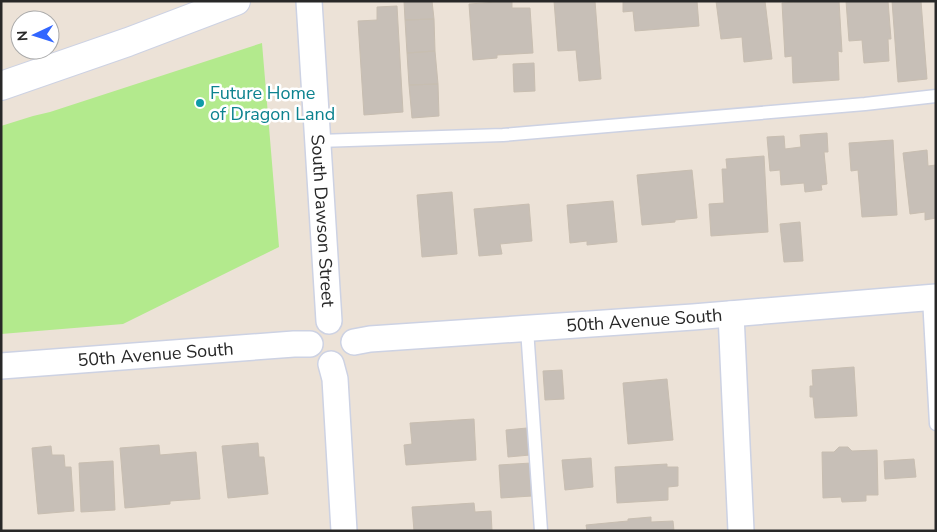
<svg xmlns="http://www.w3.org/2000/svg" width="937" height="532" font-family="'Nunito Sans',sans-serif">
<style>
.green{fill:#b3ea8d}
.building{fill:#c7bfb7;stroke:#c8beb1}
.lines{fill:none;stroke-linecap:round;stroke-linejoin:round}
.lane-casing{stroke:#cdd2e3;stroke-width:15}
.street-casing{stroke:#cdd2e3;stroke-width:28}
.secondary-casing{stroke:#cdd2e3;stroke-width:30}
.lane{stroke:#fff;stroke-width:12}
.street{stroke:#fff;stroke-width:25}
.secondary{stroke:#fff;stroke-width:28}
.culture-dot{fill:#0f9aa8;stroke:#fff;stroke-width:2}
.labels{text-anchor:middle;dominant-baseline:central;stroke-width:5;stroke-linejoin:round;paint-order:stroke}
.culture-label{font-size:18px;fill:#0d838f;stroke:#fff;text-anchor:start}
.street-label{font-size:18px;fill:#282828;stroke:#fff}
</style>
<rect width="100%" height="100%" fill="#ece2d7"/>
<!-- green -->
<path class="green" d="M262,43L279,247L123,324L1,334V126L33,116L50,112Z"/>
<!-- building -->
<path class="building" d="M404,1H432L434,19L405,20Z
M512,1V8H530L533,53L497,55V58L473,60L469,4Z
M554,1H595L601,79L579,81L576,50L558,51Z
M623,1H697L699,26L635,31L633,11L623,12Z
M716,1H765L772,59L744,62L742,37L721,39Z
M812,1H839L842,52L838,51L839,80L793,83L792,56L785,57L782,3Z
M846,1H888L891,39H888L889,61L864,63L862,40L849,41Z
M892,1H921L927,79L898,82Z
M397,6L403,112L364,115L358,21L377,20V7Z
M434,19L435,51L407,53L405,20Z
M435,51L438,84L409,85L407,53Z
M534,63L535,91L514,92L513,64Z
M438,84L439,116L412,118L409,85Z
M827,133L828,152H824L827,184L821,185L822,190L805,192L804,183L781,185L780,170L770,171L767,137L784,136L785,149L801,147L800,135Z
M893,140L897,215L862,217L858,170L851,171L849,143Z
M927,150L928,166L936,165V218L925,220V212L910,214L903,153Z
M764,156L768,232L711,236L709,204L724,203L722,169H727L726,159Z
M692,170L697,218L675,220V222L642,225L637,175Z
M452,192L457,254L422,257L417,195Z
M613,201L617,242L587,245V241L570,243L567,205Z
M529,204L532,241L500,244L502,254L479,256L474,209Z
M800,222L803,261L784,262L780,224Z
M854,367L857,416L815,418L813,397H810V386H813L812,370Z
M562,370L564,399L545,400L543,371Z
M667,379L673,440L628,444L623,383Z
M474,419L476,460L406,465L404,445L412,444L410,423Z
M527,428L530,455L508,457L506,430Z
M258,443L259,457H264L268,494L228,498L222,446Z
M159,445L160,455L196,452L200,499L170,501V504L125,508L120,448Z
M51,446L52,455H64L65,467H71L74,511L38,514L32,448Z
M839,447H848L852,451L877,450L878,495H866V501L842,502L841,497L823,498L822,452H834Z
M591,458L593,487L565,490L562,460Z
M914,459L916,477L885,479L884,461Z
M113,461L115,510L81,512L79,463Z
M531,463L532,496L501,498L499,465Z
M667,464V467H678V486L668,487V500L617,503L615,467Z
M474,503L475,512L491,511L492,531H414L412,507Z
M651,517V522L673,521L674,531H587L586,525L628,521V519Z"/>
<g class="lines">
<!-- lane casing -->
<g class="lane-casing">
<path id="lane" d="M318,141L503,135L865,104L936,96
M929,298L936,424
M527,329L541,531"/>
</g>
<!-- street casing -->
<g class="street-casing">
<g id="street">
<path id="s1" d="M309,1L329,321"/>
<path d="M731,314L741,531"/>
<path id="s2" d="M354,342L370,339L693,317L936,297"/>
<path d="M331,364L335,379L344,531"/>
<path id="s3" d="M1,366L294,344H310"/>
</g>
</g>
<!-- secondary casing -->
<g class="secondary-casing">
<path id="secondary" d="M1,86L128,42L236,1"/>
</g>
<!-- lane -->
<use href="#lane" class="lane"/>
<!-- street -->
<use href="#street" class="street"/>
<!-- secondary -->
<use href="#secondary" class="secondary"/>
</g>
<!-- markers -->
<circle class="culture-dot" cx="200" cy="103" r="5"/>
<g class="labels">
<!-- culture labels -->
<g class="culture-label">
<text x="210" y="93">Future Home<tspan x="210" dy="21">of Dragon Land</tspan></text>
</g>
<!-- street labels -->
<g class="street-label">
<text stroke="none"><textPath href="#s1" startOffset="220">South Dawson Street</textPath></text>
<text stroke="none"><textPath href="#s2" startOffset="291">50th Avenue South</textPath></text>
<text stroke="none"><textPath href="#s3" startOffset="155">50th Avenue South</textPath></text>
</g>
</g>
<!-- border -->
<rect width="937" height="532" fill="none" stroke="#282828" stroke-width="5"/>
<!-- north arrow -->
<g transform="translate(35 35) rotate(266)"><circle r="24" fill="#ffffff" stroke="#a9a9a9"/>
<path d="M0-4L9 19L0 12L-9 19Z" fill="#3266ff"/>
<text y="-8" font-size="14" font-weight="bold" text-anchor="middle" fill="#282828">N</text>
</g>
</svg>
